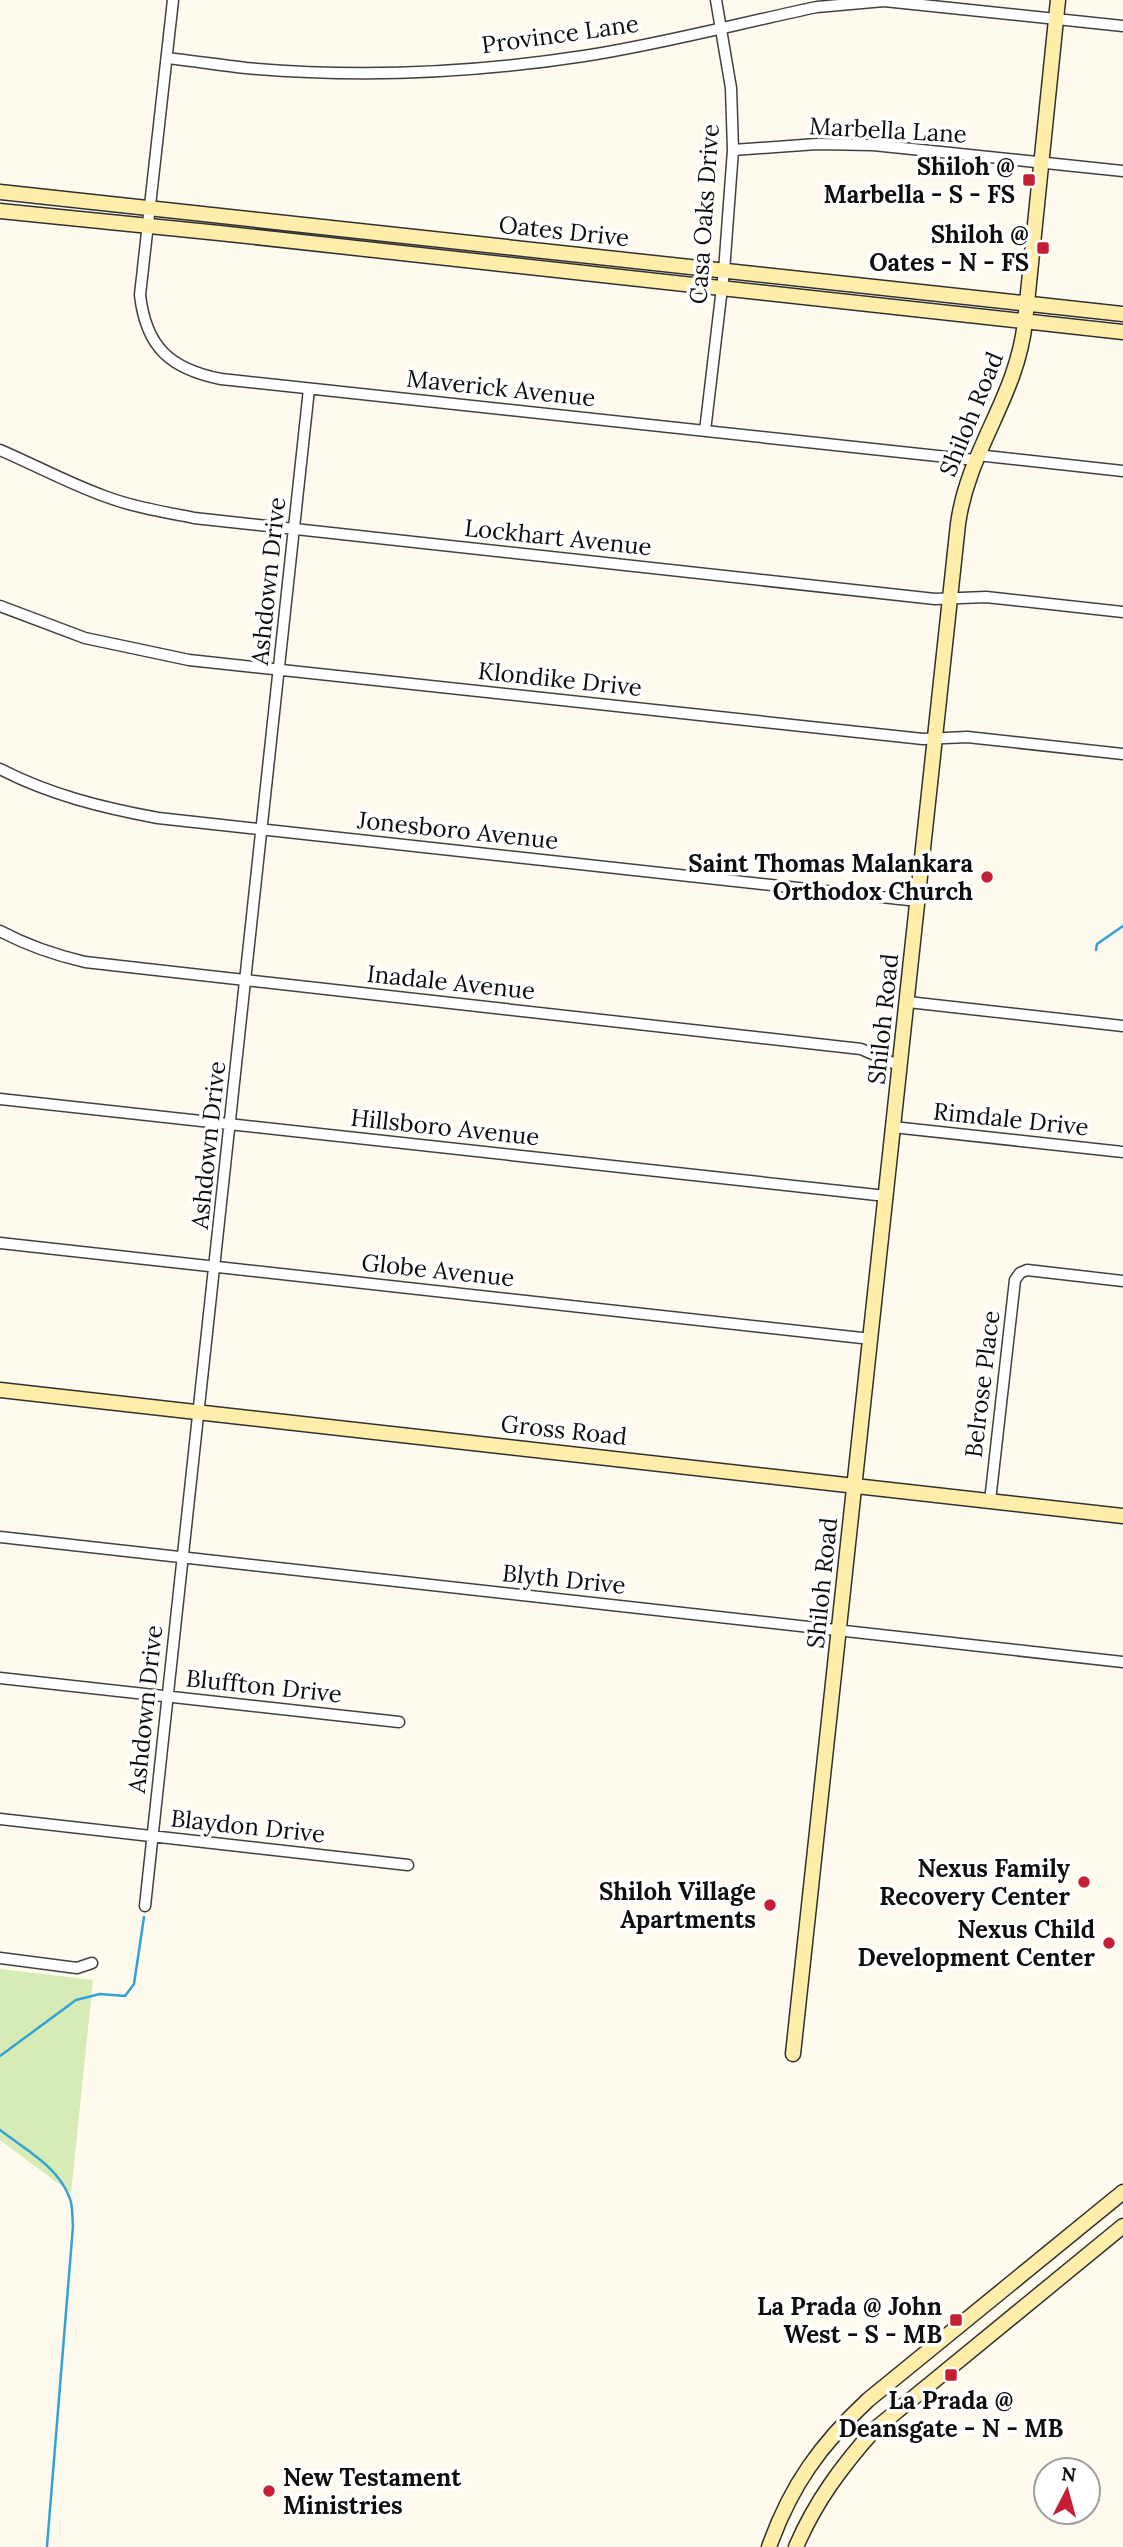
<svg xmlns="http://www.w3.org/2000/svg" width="1123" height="2547" font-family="Lora,serif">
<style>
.green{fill:#d6ebb6}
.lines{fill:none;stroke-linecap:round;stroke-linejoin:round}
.stream{stroke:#34a2d4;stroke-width:2.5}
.street-casing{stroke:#414141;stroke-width:13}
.secondary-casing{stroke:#303030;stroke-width:17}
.street{stroke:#fff;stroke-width:10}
.secondary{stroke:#ffeea9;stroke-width:14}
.poi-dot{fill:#c51f35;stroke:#fff;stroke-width:2.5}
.labels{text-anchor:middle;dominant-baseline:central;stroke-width:7;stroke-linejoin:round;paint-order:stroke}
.street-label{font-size:24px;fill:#0e0e0e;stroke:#fff}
.poi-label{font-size:24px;font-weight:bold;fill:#0e0e0e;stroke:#fff;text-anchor:end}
</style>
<rect width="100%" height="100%" fill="#fffaee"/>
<!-- green -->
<path class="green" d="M0,1969L93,1980L71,2193L0,2140Z"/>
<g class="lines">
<!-- stream -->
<path class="stream" d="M1096,950L1097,944L1123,926
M0,2056L76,2000L100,1994L125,1996L134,1984L144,1917
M0,2130C26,2150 59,2167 70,2199C73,2207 72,2217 73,2226L47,2546"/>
<!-- street casing -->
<g class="street-casing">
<path id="street" d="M173,0L140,295C146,347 170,369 221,379L975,460
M167,58C193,61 220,65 246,68C358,78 473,73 584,56C662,44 740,23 817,7L884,1L1123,26
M733,150L817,144L873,145L1123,171
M705,431L724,271L733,150L731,88L716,0
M0,450C35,465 68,483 104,496C133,507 164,512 194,518L935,599L986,597L1123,612
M977,455L1123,471
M0,606L85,638L189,660L923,739L967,737L1123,754
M0,769C50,795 104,808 158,818L918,901
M0,931C28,946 55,955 85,962L861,1049L900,1066
M908,1002L1123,1026
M0,1099L886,1196
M893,1127L1123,1152
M0,1243L871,1339
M990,1501L1015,1280L1020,1273L1027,1270L1123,1281
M0,1537L1123,1662
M0,1678L399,1722
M0,1819L408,1865
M145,1906L309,389
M0,1958L77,1968L92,1963"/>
</g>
<!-- secondary casing -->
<g class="secondary-casing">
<path id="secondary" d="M0,192L1123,314
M0,211L219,233L1123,332
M0,1390L1123,1516
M793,2054L958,524C968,450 1017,397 1025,322L1058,0
M769,2547C791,2485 821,2444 868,2400L1123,2192
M796,2547C815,2502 842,2466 874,2430L1123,2226"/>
</g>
<!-- street -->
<use href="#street" class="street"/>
<!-- secondary -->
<use href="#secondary" class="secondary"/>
</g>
<!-- markers -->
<g class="poi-dot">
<rect x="1022" y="173" width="14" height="14" rx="3.5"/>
<rect x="1036" y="241" width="14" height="14" rx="3.5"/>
<circle cx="987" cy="877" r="7"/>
<circle cx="1084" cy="1882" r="7"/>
<circle cx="770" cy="1905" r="7"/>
<circle cx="1109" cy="1943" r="7"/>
<rect x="949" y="2313" width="14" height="14" rx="3.5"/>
<rect x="944" y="2368" width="14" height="14" rx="3.5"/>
<circle cx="269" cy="2491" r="7"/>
</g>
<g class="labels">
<!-- street labels -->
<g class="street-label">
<text transform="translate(560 34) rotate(-8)">Province Lane</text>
<text transform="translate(888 130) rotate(3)">Marbella Lane</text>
<text transform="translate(704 214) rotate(-86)">Casa Oaks Drive</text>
<text transform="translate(564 231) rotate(6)">Oates Drive</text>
<text transform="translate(501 388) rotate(6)">Maverick Avenue</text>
<text transform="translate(971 414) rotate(-68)">Shiloh Road</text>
<text transform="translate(558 537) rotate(6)">Lockhart Avenue</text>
<text transform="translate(268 581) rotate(-84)">Ashdown Drive</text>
<text transform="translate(560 679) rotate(6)">Klondike Drive</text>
<text transform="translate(458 830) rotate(6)">Jonesboro Avenue</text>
<text transform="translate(451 982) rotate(6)">Inadale Avenue</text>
<text transform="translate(883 1019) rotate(-84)">Shiloh Road</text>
<text transform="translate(1011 1119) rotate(6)">Rimdale Drive</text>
<text transform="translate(445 1127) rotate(6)">Hillsboro Avenue</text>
<text transform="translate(208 1145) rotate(-84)">Ashdown Drive</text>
<text transform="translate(438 1270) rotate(6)">Globe Avenue</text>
<text transform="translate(982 1384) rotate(-83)">Belrose Place</text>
<text transform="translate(564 1430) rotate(6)">Gross Road</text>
<text transform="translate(564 1579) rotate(6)">Blyth Drive</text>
<text transform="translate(822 1583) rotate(-84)">Shiloh Road</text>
<text transform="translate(264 1686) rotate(6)">Bluffton Drive</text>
<text transform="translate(145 1709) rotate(-84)">Ashdown Drive</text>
<text transform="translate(248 1826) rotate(6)">Blaydon Drive</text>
</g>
<!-- poi labels -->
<g class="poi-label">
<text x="1015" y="166">Shiloh @<tspan x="1015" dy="28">Marbella - S - FS</tspan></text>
<text x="1029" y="234">Shiloh @<tspan x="1029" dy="28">Oates - N - FS</tspan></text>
<text x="973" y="863">Saint Thomas Malankara<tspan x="973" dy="28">Orthodox Church</tspan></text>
<text x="1070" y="1868">Nexus Family<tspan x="1070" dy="28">Recovery Center</tspan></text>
<text x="756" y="1891">Shiloh Village<tspan x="756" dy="28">Apartments</tspan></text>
<text x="1095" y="1929">Nexus Child<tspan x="1095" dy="28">Development Center</tspan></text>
<text x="942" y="2306">La Prada @ John<tspan x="942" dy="28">West - S - MB</tspan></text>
<text x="951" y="2400" text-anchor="middle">La Prada @<tspan x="951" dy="28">Deansgate - N - MB</tspan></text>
<text x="283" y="2477" text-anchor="start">New Testament<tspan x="283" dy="28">Ministries</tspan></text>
</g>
</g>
<!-- north arrow -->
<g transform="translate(1067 2491) rotate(6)"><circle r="33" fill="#ffffff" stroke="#9f9f9f" stroke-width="2"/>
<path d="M0-5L12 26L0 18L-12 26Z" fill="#c51f35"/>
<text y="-10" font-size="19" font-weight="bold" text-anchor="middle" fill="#0e0e0e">N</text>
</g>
</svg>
